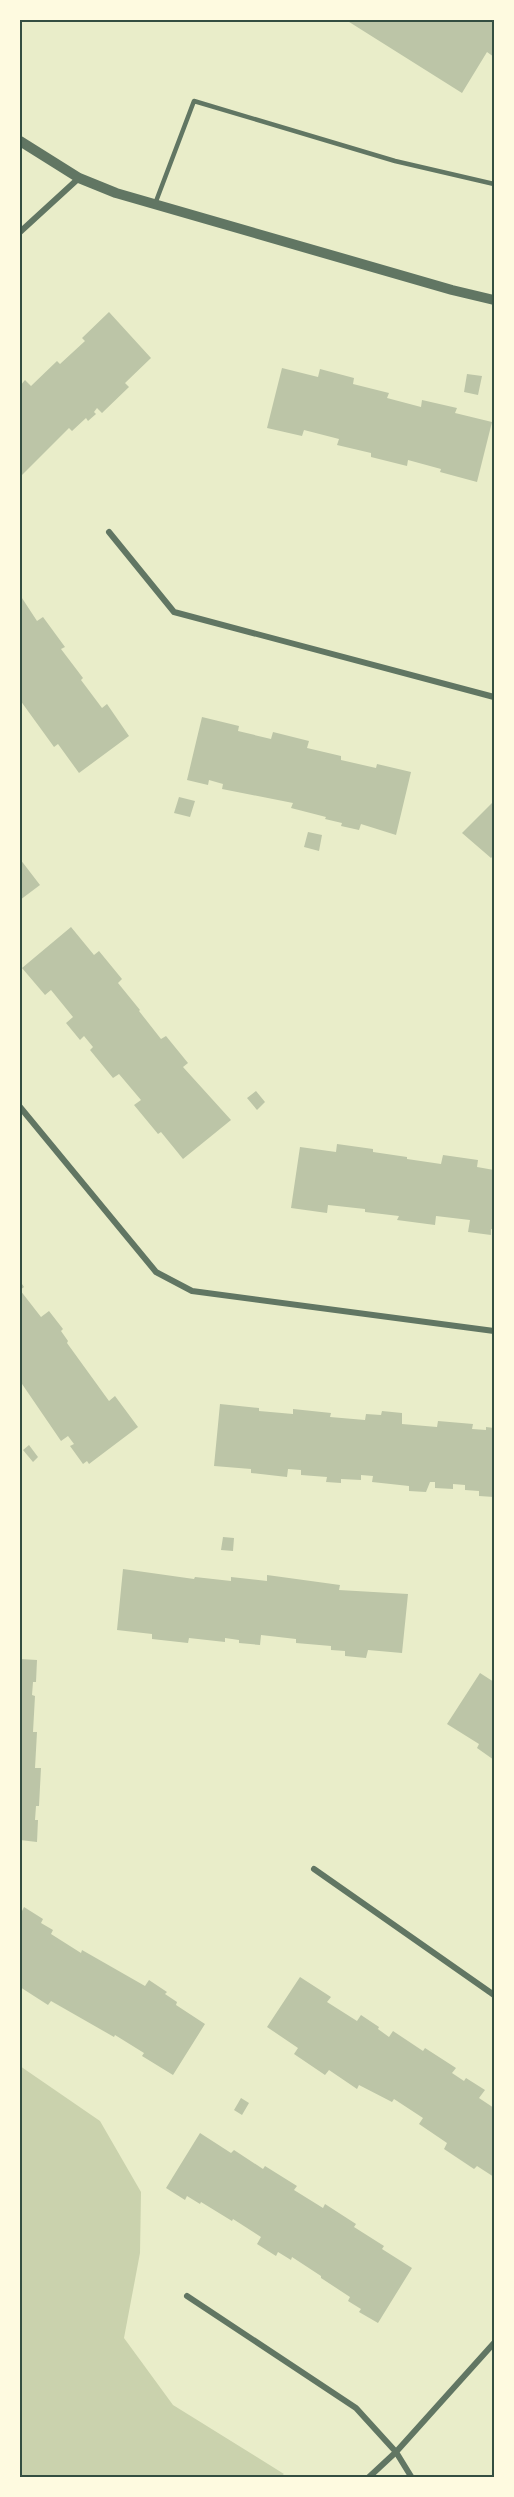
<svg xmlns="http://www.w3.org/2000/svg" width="514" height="2497" font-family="'PT Sans',sans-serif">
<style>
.green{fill:#cad2ad}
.building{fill:#bcc5a7}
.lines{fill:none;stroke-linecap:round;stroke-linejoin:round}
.service{stroke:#617663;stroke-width:4.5}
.minor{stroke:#617663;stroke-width:6}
.tertiary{stroke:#617663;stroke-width:10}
.neatline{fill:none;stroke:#344e41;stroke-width:2}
</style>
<rect width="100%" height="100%" fill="#e9edc9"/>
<!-- green -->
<path class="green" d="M20,2066L100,2121L141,2192L140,2253L124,2338L173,2405L284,2474L280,2477H20Z"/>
<!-- building -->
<path class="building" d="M346,20H494V57L487,52L462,93Z
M109,312L151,358L125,383L129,387L102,413L97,408L94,412L96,414L88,421L86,418L72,431L69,428L20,477V386L25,380L31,386L57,361L60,364L85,341L82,338Z
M282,368L318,377L320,369L354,378L353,384L389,393L387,398L421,407L422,400L457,408L455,413L492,422L477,482L440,472L441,469L408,460L407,466L371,457V453L337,445L339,439L304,430L302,436L267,428Z
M467,374L482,376L478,395L464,392Z
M20,595L37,621L43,617L65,647L61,649L83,678L81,680L102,708L107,704L129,736L79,773L58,744L54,747L20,700Z
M202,717L239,726L238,731L271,739L273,732L309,741L307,748L341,756V760L376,768L377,764L411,772L396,835L361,824L359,830L341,826L342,823L325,819L326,817L291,808L293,803L222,789L223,784L209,780L208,785L187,780Z
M179,797L195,801L190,817L174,813Z
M494,801V855L491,858L462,833Z
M308,832L322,835L319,851L304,847Z
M20,859L40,885L20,900Z
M71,927L94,955L99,951L122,979L118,983L140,1010L139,1011L161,1039L166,1036L188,1063L183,1067L231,1120L183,1159L161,1132L158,1134L134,1105L141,1100L119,1074L113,1078L90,1050L93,1047L84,1036L80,1040L66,1023L73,1017L51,990L45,995L22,968Z
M256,1091L265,1102L257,1110L247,1098Z
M337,1144L373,1149V1152L407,1157V1159L441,1164L443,1155L478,1160L477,1167L494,1170V1229H491V1235L468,1232L470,1220L436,1216L435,1225L397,1220L399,1216L365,1212V1209L328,1205L327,1213L291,1208L300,1147L336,1152Z
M20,1281L24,1287L20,1290L41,1317L49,1311L63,1329L61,1331L68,1341L67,1343L109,1401L115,1396L138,1427L89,1464L87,1461L83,1464L70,1446L74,1444L68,1436L61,1441L20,1381L22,1379L20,1376Z
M220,1404L259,1408V1411L293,1414V1409L331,1413L330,1417L365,1420L366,1414L381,1415L382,1411L402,1413V1424L437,1427L438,1421L473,1424L472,1429L486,1430V1427L494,1428V1497L479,1496V1491L465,1490V1485L453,1484V1489L435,1488V1482H430L426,1492L409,1491V1486L372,1482L373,1476L361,1475V1480L341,1479V1483L326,1482L327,1477L301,1475V1470L288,1469L287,1477L251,1473V1469L214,1466Z
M29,1445L38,1457L33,1462L23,1450Z
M223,1537L234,1538L233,1551L221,1550Z
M123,1569L194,1579L195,1577L231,1581V1577L267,1581V1575L340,1585L339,1590L408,1594L402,1653L368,1650L366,1658L345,1656V1651L331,1650V1646L296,1643V1639L261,1635L260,1645L239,1643V1640L225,1638V1642L189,1638L188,1643L152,1639V1634L117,1630Z
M20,1659L37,1660L36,1682H33L32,1695L35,1696L33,1732H37L35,1768H41L39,1806H36L35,1820H38L37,1842L20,1840Z
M480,1673L494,1682V1760L477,1748L479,1744L447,1724Z
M24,1907L43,1919L41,1923L53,1930L51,1934L81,1953L82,1950L145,1986L149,1980L167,1992L165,1994L177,2002L176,2005L205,2024L173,2075L142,2056L144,2053L115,2035L114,2037L51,2001L48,2005L20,1987V1915Z
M300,1977L331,1997L327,2002L357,2021L361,2015L379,2027L378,2029L389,2037L393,2031L423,2051L425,2048L456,2068L452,2073L464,2081L466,2078L485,2090L479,2098L494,2108V2177L477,2166L474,2169L444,2149L447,2143L419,2124L423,2118L394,2099L392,2102L359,2085L357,2089L329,2070L325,2075L294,2054L298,2048L267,2027Z
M241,2098L249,2103L242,2115L234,2110Z
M200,2133L231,2153L234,2150L263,2169L265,2166L297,2186L294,2190L323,2208L325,2204L356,2224L354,2227L384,2246L382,2249L412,2268L378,2323L359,2312L361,2309L348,2301L350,2297L321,2278V2276L292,2257L291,2260L278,2252L276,2256L257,2244L261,2237L233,2219L232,2221L201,2202L200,2204L187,2196L185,2200L166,2188Z"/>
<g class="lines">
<!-- service -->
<path class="service" d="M155,204L194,101L395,161L494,184"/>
<!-- minor -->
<path class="minor" d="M20,232L79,178
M109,532L174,612L494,697
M20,1107L156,1272L192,1291L494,1331
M314,1869L494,1995
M187,2296L356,2408L396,2452L412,2478
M368,2478L396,2452L494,2343"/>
<!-- tertiary -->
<path class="tertiary" d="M20,141L79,178L116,193L452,290L494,300"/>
</g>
<!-- border -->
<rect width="514" height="2497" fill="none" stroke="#fefae0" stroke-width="42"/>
<rect x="21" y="21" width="472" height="2455" class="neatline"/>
</svg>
